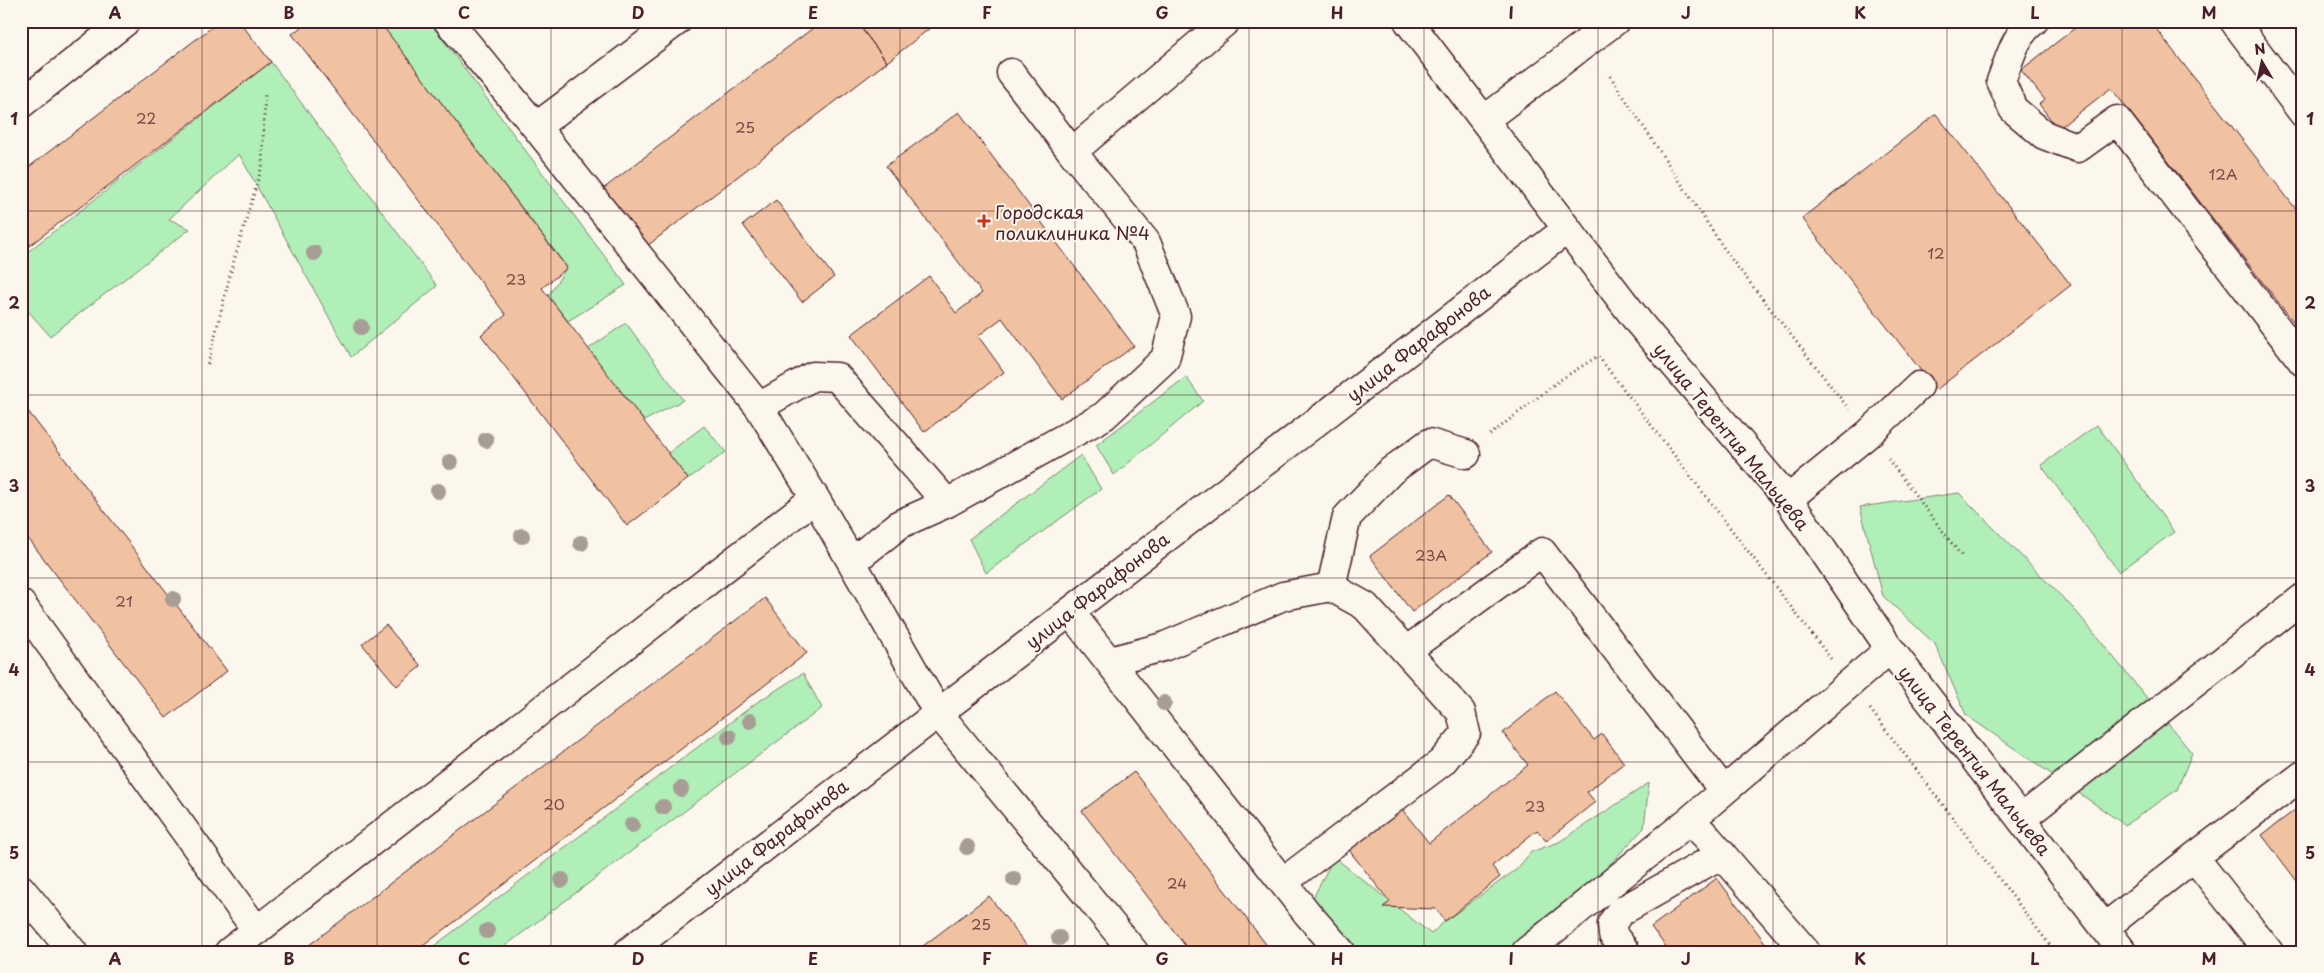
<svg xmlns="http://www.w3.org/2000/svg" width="2324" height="973" font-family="'Playpen Sans',sans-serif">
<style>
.green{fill:#b0efb7;stroke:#7d8771}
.building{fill:#f1c2a1;stroke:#4a1f2b}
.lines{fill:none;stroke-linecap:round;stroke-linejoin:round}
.minor-casing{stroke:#4a1f2b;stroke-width:31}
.path{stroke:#4a1f2b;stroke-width:3;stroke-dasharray:1 4;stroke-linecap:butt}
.minor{stroke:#fbf7ec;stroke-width:28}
.tree{fill:#a89d95}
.grid{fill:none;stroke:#4a1f2b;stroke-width:1;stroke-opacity:0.55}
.poi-dot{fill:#c8321e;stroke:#fbf7ec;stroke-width:2}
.labels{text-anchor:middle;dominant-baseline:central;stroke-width:4;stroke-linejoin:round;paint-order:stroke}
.number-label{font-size:15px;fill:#744848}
.poi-label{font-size:18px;fill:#4a1f2b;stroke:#fbf7ec;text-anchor:start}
.street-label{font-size:18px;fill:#4a1f2b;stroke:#fbf7ec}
.neatline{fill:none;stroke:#4a1f2b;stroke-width:2}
.grid-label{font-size:16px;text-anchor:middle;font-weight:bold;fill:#4a1f2b}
</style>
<rect width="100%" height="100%" fill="#fbf7ec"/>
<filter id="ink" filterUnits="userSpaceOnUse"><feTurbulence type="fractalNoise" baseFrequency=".02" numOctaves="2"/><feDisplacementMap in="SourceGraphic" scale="10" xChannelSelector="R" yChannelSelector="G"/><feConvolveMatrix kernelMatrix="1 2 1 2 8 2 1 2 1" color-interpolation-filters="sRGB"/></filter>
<g filter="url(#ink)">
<!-- green -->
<path class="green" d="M351,21H429L626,285L568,321L548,296L567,267L427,84Z
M271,62L437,286L351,357L239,154L169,219L190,229L50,336L29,312L21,317V257Z
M626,323L683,400L644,421L588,349Z
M1186,377L1203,401L1114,475L1096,445Z
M2097,425L2174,532L2119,572L2041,465Z
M704,426L726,452L688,479L668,453Z
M1081,455L1101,489L986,573L969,539Z
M1959,493L2075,610L2192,753L2177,790L2125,825L1966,715L1935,644L1883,596L1860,507Z
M803,673L822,708L497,952H426L756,703Z
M1649,783L1644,828L1597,878L1506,952H1357L1312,900L1334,857L1431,934L1445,921L1517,869L1531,852L1559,842Z"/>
<!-- building -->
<path class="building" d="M220,21H239L271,62L21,252V173Z
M309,21H379L567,268L542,288L688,479L627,526L481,335L506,315L292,34Z
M822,21H856L887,62L647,246L603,189Z
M856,21H939L887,62Z
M2084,21H2150L2303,218V334L2111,88L2058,129L2039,104L2045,100L2021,70Z
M959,112L1134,346L1062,399L1002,318L978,336L1004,372L924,432L851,335L929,276L956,313L982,293L886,166Z
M1936,114L2071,285L1936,390L1802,218Z
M776,200L834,277L802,302L743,225Z
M21,402L227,671L166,718L21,529Z
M1449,495L1492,552L1412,612L1370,556Z
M765,598L807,653L415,952H300Z
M386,625L421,666L397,686L362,644Z
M1555,691L1594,740L1602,734L1624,763L1587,792L1595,802L1546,841L1537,830L1492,866L1500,877L1445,921L1436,909L1383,907L1390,902L1348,849L1401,808L1429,843L1528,765L1503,733Z
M1134,772L1272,952H1190L1082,811Z
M2303,804V889L2262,835Z
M1717,878L1772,952H1670L1651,927Z
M989,896L1030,950L1027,952H915Z"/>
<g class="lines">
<!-- minor casing -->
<g class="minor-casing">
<path id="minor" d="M448,21L536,127L759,407L815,498L938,713L1134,952
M1408,21L1640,324L1788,499L1890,649L2123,952
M2034,21C2015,34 2009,61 2001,81L2013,109L2044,135L2078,148L2117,120L2303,362
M2234,21L2303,113
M21,104L126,21
M1484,120L1615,21
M536,127L677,21
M1072,152L1226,21
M759,407L813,376L837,377L947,503
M1788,499L1868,434L1919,386
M852,562L900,524L947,503L1104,416L1165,359L1176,316L1146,242L1072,152L1011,73
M1331,587L1347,517L1391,471L1429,443L1466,454
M21,604L257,931
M1070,612L1307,913L1341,952
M1406,651L1542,552L1723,790
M1110,661L1163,647L1283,596L1331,587L1365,606L1461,712L1466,733L1442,762L1283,882
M2021,819L2303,598
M1690,820L1707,837L1806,952
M21,889L73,952
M2104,928L2194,857
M229,952L815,498
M628,952L1567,229
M1526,952L1690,820L1890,649
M1626,952L1613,935L1612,923L1620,912L1722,854
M2269,952L2194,857L2303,775"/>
</g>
<!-- path -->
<path class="path" d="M1610,76L1729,256L1849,409
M208,364L231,271L262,166L265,93
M1490,435L1560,380L1598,356L1831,659
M1888,459L1963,558
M1870,709L2055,952"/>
<!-- minor -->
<use href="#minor" class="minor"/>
</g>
<!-- trees -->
<g class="tree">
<circle cx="314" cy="253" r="8"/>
<circle cx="361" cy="327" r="8"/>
<circle cx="486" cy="440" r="8"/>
<circle cx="450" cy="462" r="8"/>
<circle cx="438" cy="491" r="8"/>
<circle cx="522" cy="536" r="8"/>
<circle cx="581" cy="543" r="8"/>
<circle cx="173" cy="599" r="8"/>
<circle cx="1164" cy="703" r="8"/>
<circle cx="750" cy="721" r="8"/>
<circle cx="729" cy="737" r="8"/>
<circle cx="681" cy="789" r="8"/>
<circle cx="663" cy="807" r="8"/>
<circle cx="632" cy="825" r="8"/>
<circle cx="967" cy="847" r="8"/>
<circle cx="1014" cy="879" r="8"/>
<circle cx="562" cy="880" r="8"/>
<circle cx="487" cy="931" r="8"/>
<circle cx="1059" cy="938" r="8"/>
</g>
</g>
<!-- grid -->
<path class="grid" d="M202,21V952M377,21V952M551,21V952M726,21V952M900,21V952M1075,21V952M1249,21V952M1424,21V952M1598,21V952M1773,21V952M1947,21V952M2122,21V952M21,211H2303M21,395H2303M21,578H2303M21,762H2303"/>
<!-- markers -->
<path class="poi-dot" d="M981.5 213.5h5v5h5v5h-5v5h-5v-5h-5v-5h5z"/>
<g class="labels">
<!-- number labels -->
<g class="number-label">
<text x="146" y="117">22</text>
<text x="745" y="126">25</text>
<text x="2223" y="173">12А</text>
<text x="1936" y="252">12</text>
<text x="516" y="278">23</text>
<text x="1431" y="554">23А</text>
<text x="124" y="600">21</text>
<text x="554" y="803">20</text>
<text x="1535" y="805">23</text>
<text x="1177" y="882">24</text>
<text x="981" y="923">25</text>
</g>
<!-- poi labels -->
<g class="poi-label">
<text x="995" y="211">Городская<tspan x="995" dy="21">поликлиника №4</tspan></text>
</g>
<!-- street labels -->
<g class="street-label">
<text transform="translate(1418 343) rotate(-38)">улица Фарафонова</text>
<text transform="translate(1732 436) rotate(51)">улица Терентия Мальцева</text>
<text transform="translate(1097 590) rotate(-38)">улица Фарафонова</text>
<text transform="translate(1975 760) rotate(52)">улица Терентия Мальцева</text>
<text transform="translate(776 837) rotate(-38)">улица Фарафонова</text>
</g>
</g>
<!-- margin -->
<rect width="2324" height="973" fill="none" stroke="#fbf7ec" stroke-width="55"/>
<!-- north arrow -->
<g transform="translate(2262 62) rotate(351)" stroke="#fbf7ec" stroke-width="4" paint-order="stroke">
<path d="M0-4L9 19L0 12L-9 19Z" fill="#4a1f2b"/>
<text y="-8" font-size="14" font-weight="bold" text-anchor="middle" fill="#4a1f2b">N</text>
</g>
<rect x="28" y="28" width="2268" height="918" class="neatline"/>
<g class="grid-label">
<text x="115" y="19">A</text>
<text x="289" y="19">B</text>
<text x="464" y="19">C</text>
<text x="638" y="19">D</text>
<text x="813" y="19">E</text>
<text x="987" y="19">F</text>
<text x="1162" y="19">G</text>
<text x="1337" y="19">H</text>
<text x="1511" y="19">I</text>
<text x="1686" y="19">J</text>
<text x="1860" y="19">K</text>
<text x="2035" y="19">L</text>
<text x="2209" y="19">M</text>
<text x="14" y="125">1</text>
<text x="2310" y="125">1</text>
<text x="14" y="309">2</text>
<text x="2310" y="309">2</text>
<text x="14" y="492">3</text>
<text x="2310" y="492">3</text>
<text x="14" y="676">4</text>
<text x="2310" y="676">4</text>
<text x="14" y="859">5</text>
<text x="2310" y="859">5</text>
<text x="115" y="965">A</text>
<text x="289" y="965">B</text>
<text x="464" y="965">C</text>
<text x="638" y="965">D</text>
<text x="813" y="965">E</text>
<text x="987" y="965">F</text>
<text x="1162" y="965">G</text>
<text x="1337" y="965">H</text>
<text x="1511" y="965">I</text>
<text x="1686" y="965">J</text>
<text x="1860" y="965">K</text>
<text x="2035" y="965">L</text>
<text x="2209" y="965">M</text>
</g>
</svg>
